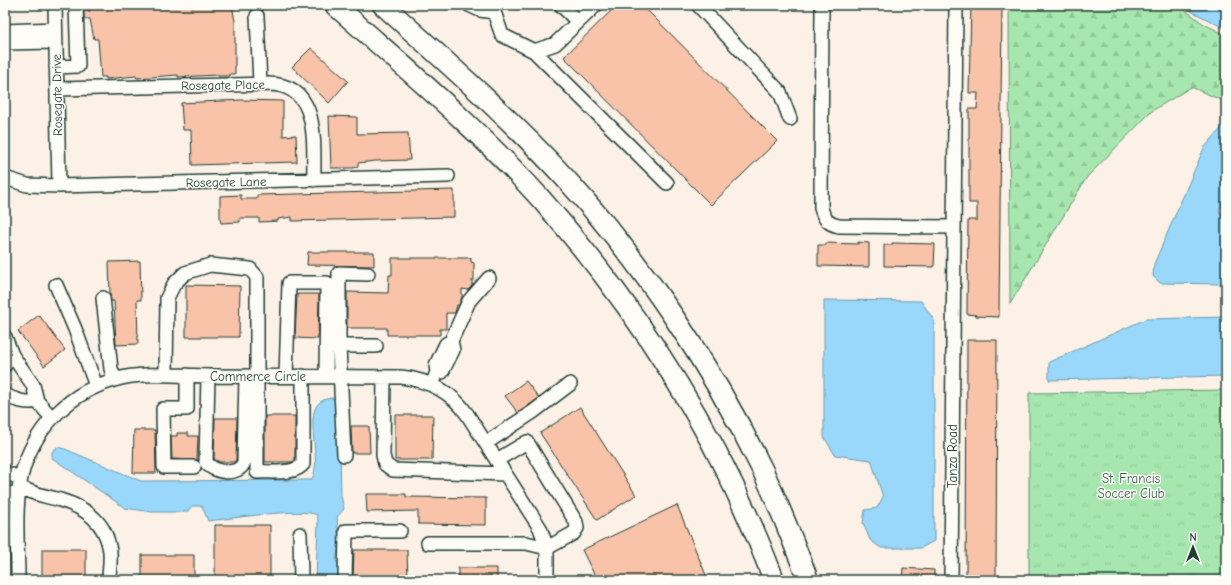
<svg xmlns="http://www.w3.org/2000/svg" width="1231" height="585" font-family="'Comic Neue',sans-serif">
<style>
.forest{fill:url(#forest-firs);stroke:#639272}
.park{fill:url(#park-tufts);stroke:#639272}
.water{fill:#9ad8fb;stroke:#699aab}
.building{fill:#f8c3a9;stroke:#1f3d34}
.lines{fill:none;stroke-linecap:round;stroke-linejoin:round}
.minor-casing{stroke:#1f3d34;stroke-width:16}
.highway-casing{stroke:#1f3d34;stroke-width:23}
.minor{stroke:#fdfcf7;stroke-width:13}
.highway{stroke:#fdfcf7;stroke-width:20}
.labels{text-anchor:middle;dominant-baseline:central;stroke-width:3;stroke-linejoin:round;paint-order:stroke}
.street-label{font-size:13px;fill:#1f3d34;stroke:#fdfcf7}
.park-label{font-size:13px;fill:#3a5f4d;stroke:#fdfcf7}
</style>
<defs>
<pattern id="forest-firs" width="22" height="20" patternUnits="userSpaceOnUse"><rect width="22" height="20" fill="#a7e7af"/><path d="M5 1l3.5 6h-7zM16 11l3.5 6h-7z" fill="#8fc797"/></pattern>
<pattern id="park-tufts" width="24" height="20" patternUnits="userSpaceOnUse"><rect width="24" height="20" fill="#a7e7af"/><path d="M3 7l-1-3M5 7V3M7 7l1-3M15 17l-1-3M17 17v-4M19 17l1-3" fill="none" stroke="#8fc797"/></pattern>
</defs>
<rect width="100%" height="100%" fill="#fcf1e7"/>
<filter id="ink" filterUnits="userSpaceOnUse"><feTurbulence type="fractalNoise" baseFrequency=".025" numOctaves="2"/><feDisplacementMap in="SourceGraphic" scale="8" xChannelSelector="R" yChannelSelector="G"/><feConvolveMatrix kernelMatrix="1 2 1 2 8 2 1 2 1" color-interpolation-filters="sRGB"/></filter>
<g filter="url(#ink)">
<!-- forest -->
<path class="forest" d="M1009,5H1178L1204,24L1226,35V102L1191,87L1152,111L1087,177L1010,304Z"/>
<!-- park -->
<path class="park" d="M1226,390V580H1029V393Z"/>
<!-- water -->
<path class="water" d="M1184,5H1226V29L1191,11Z
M1226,123V202L1219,209L1220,213L1226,218V284L1160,283L1153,276L1154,264L1204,148Z
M824,300L921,301L934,320V541L921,548H881L870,540L863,523L865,510L877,508L883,497L871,460L835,455L824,437Z
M1226,317V376L1049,380V362L1146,319Z
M331,398L338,399L339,404L341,496L344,509L337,517L339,546L336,560L340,570V580H316L318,521L317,515C302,507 229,519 208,521L202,506H192L187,512H152L125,508L52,458V452L57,447L65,449L141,481L311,480C326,459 295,402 331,398Z"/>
<!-- building -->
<path class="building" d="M93,5H232L235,21V74H230V76H218V75L178,77V75L137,78L136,76L106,79V77H101L98,39H94L90,19H84V11H90L89,6Z
M617,5H642L777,141L711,205L564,57Z
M971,5H1002L999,317L975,316L976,315L967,314L968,220H977V203H969V109H977L978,93H969Z
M311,48L348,81L329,103L292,67Z
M241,100L283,101V136L296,135L297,162L192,165L191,130H183L181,103Z
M329,116L357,117V134L408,133L410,160L375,161L358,163V167L353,168H331Z
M454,190V217L292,221V217L278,219V221L259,222V218H240V222L221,223L220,219V196L241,195V199H257V195Z
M858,242L869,243V267L818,266V245H826V243L858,244Z
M892,243L935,244L934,267L884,266V245H892Z
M308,252H374V266L307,265Z
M392,258H471V262L474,263V280H472V286L468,290L462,289V297L459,305H457L455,313H446V329H440V335H387V328H347V292L388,293L389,275H392Z
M140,261L141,300H137L138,344L116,345L114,301H111L110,294L109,262Z
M186,285L240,286L239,337H186Z
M297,294H319L318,339L295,338Z
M39,315L65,350L44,366L18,331Z
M967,340H997L996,580H966Z
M526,381L539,398L518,413L505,396Z
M580,407L636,495L597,520L540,433Z
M395,415H433L432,460H395Z
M265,416H295V461L291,462H265Z
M215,418H237L236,460L234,462H220L214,459Z
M351,426H369L370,453H352Z
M134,430H155L156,473H133Z
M177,433H188V436H198L197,460L172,459L171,436H177Z
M366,494H406V497L486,498V525L418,524V511L367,512Z
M677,505L708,580H597L582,550Z
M215,525H270V580H215Z
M42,549H86V580H42Z
M354,550H407L408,580H353Z
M142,555H194V580H142Z
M458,568H497V580H458Z
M903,568L934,570V580H902Z"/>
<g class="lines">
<!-- minor casing -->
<g class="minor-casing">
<path id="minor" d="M55,5L59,186
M469,5L480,10L494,12L502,35L534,51L555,44L596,5
M561,5L578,22
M698,5L780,92L790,119
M822,5L821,208C824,219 828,224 839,226L953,227
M257,16L260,84
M5,31L55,29
M5,43L55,42
M534,51L667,183
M56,67L78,66L76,5
M57,89L268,84C321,84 313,144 314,180
M5,178L27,185L59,186L448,176
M56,285L75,329L96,386
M103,298L111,369L115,379
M5,337L12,355
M451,341L469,301L489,278
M339,346H376
M5,365L12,355L33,385L37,401L52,418
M166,375L167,298L174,284L185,273L210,265L250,269L257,277V472C270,471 295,475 303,464V376
M187,375V409H163L164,467H194
M208,376L206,462C213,473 239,477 244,462L246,376
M286,376L289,283H327L326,376
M384,377L383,455L385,464L393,470L505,474
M432,385L437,372L436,365L446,344L451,341L453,350L442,372H437
M5,395C14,400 27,404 37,401
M486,443L533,412L570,384
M344,455L339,346V273L368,274
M5,473L21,478
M20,487C32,494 46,496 60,500C84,507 104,521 109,546C112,556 109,569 109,580
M5,493L19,494
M300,534L301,580
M428,543H526L547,548L574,533L577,528L576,522L527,442L497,460
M18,580C18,544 13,500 24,466C38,424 72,392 114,380C142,371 181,376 210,376C274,376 337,377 401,377C427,380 451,391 467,414L540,528L547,548V580
M345,580L346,531H400
M951,580L956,5"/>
</g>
<!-- highway casing -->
<g class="highway-casing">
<path id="highway" d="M335,5C405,68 478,129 541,199C640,311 721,440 774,580
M383,5C445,61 508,116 565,178C642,262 712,367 762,469C779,505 794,543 808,580"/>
</g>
<!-- minor -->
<use href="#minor" class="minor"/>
<!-- highway -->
<use href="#highway" class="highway"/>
</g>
</g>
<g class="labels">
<!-- street labels -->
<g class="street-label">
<text transform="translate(223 85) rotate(-1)">Rosegate Place</text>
<text transform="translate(57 95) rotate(-91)">Rosegate Drive</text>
<text transform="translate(226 182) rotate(-1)">Rosegate Lane</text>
<text x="258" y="376">Commerce Circle</text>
<text transform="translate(952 456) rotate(-90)">Tanza Road</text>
</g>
<!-- park labels -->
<g class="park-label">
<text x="1131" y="478">St. Francis<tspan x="1131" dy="15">Soccer Club</tspan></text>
</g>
</g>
<!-- margin -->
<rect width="1231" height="585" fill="none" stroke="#fdfcf7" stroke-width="20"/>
<rect x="10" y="10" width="1211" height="565" fill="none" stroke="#1f3d34" stroke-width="1.5" filter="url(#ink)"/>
<!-- north arrow -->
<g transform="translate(1193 547)" stroke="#fdfcf7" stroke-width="3" paint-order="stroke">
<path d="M0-3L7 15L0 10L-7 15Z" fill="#1f3d34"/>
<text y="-6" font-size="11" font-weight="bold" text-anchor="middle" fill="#1f3d34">N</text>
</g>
</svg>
